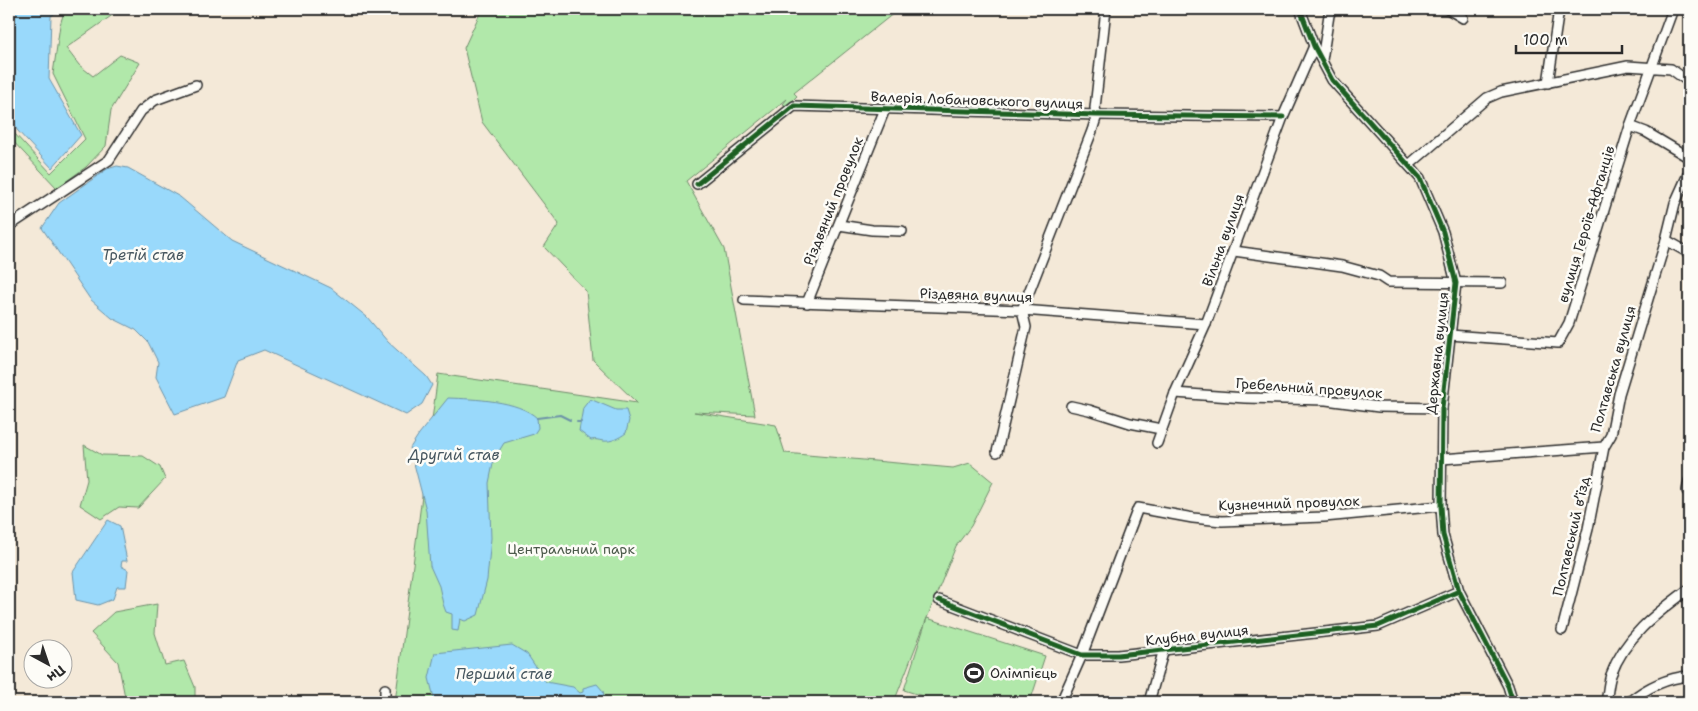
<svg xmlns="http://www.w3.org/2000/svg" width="1698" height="711" viewBox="0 0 1698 711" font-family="'Shantell Sans',sans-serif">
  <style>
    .green { fill: #b1e8aa; stroke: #6e8a6a }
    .water { fill: #99d9fb; stroke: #6d93a8 }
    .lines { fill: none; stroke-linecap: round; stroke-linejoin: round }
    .stream { stroke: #6d93a8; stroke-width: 2 }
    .street-casing { stroke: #2b2b2b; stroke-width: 12 }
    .street { stroke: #fdfcf7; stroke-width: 9 }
    .cycleway-casing { stroke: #fdfcf7; stroke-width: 8 }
    .cycleway { stroke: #1b5e20; stroke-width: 5 }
    .labels { text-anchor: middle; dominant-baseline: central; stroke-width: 5; stroke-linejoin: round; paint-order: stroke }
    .street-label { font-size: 14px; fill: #2b2b2b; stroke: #fdfcf7 }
    .park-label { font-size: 14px; fill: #4c5a4b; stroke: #fdfcf7 }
    .poi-label { font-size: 14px; fill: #2b2b2b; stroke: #fdfcf7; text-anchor: start }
    .water-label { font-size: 15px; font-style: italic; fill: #46565f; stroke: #fdfcf7 }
  </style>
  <rect width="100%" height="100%" fill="#f4e9d8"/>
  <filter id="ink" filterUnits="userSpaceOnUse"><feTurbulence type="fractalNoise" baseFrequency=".02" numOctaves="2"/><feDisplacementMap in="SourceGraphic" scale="10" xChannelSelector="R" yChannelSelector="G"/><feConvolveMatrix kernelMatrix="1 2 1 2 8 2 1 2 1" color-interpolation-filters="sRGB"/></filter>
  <g filter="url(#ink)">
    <g class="green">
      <polygon points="70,9 121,9 66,48 79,65 93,76 120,55 140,63 111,110 106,146 86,167 57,188 9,137 9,122 13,132 51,173 85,139 53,74 60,25 64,12"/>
      <polygon points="482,9 899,9 794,93 797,96 787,106 783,104 787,99 686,181 724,249 755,415 694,412 776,425 785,453 953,468 970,463 993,482 971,526 956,546 927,618 1045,656 1030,702 941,702 904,690 927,618 894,702 395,702 438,374 637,403 593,360 586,291 544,247 559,224 482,122 464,48"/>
      <polygon points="84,445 102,455 143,456 160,467 165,479 138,508 119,507 101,519 80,505 87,480"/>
      <polygon points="157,604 155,633 165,665 184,661 195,687 195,702 126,702 118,662 91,633 114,612"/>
    </g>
    <g class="water">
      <polygon points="9,9 61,9 51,16 49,79 81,135 52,168 17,130 9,110"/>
      <polygon points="117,166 128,168 180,197 232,241 331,288 367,317 388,342 426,376 432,385 422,404 406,415 264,350 238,360 224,397 175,414 156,377 158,362 148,342 136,330 112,318 90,299 42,228 59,203 107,169"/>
      <path d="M448 398C474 399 518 400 537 418L538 428 534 434 504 443 494 459 489 483 491 538 487 580 478 615 465 621 460 619 458 631 452 630V614L446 612 443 604 439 586 430 566 426 510 410 448 419 434Z"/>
      <path d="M590 399 616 410H626L629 420 626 433C619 438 612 442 603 441 598 440 596 439 591 440L579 431 583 408Z"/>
      <polygon points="108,520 120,526 127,561 122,561 121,566 128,570 126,587 117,587 113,599 98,605 76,600 73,572"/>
      <polygon points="512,645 527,654 546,682 573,687 580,693 583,692 583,688 597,684 603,691 605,700 603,702 435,702 429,678 435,653"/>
    </g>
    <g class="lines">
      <g class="stream">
        <polyline points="537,418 560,415 570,420"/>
        <polyline points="577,422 581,422"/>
      </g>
      <g class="street-casing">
        <g id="street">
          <polyline points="1300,9 1314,46 1332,80 1420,178 1443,232 1456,283 1442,408 1441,506 1443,535 1459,591 1508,686 1513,702"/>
          <polyline points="1448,9 1463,18"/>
          <polyline points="1322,60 1329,15 1332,9"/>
          <polyline points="1548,83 1559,9"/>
          <polyline points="1630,126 1646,132 1688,157 1689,159"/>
          <polyline points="1409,165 1487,98 1501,92 1628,66 1671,69 1689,82"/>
          <polyline points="697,184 794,106 1097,115 1283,117"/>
          <polyline points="839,225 872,230 902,231"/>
          <polyline points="9,226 109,160 141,111 155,100 196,85"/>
          <polyline points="1666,240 1689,253"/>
          <polyline points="1234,251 1342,266 1379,276 1388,282 1502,283"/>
          <polyline points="744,300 1022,310 1206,324"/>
          <polyline points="807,303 885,109"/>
          <polyline points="1450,335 1558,343 1569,323 1630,126 1673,9"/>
          <polyline points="1175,393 1245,398 1326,400 1379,407 1442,408"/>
          <polyline points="1071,406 1089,410 1130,423 1161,429"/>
          <polyline points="1157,443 1175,393 1206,324 1283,117 1314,46"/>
          <polyline points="997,452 1026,327 1022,310 1092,131 1097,115 1095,108 1106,9"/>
          <polyline points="1442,459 1604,447 1611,435 1619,394 1666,240 1675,203 1689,172"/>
          <polyline points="1687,491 1689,481"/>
          <polyline points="939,600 1082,655 1118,655 1378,626 1459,591"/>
          <polyline points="1562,630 1588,529 1604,447"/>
          <polyline points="385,702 385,689"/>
          <polyline points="1061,702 1082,655 1138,508 1193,518 1222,521 1324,517 1441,506"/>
          <polyline points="1149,702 1164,649"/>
          <path d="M1606 702C1608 693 1608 684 1611 675 1625 636 1657 613 1689 589"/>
          <path d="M1629 702C1646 688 1667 678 1689 676"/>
        </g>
      </g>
      <use href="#street" class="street"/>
      <g class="cycleway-casing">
        <g id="cycleway">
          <polyline points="1300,9 1314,46 1332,80 1420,178 1443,232 1456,283 1442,408 1441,506 1443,535 1459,591 1508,686 1513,702"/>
          <polyline points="697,184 794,106 1097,115 1283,117"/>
          <polyline points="939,600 1082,655 1118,655 1378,626 1459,591"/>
        </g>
      </g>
      <use href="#cycleway" class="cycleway"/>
    </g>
  </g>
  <defs>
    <g id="stadium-disc" transform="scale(1.125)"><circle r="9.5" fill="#2b2b2b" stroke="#fdfcf7"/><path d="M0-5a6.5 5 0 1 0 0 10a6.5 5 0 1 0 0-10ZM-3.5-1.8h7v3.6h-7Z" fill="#fff"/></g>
  </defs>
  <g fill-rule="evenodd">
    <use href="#stadium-disc" x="974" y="673"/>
  </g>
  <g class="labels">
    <g class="street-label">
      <text transform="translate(977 100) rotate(2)">Валерія Лобановського вулиця</text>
      <text transform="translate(833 201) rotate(-68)">Різдвяний провулок</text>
      <text transform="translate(1586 224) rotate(-73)">вулиця Героїв-Афганців</text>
      <text transform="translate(1223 240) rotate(-70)">Вільна вулиця</text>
      <text transform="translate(976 295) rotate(2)">Різдвяна вулиця</text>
      <text transform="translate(1437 353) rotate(-84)">Державна вулиця</text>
      <text transform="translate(1613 369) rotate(-74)">Полтавська вулиця</text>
      <text transform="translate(1309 388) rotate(4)">Гребельний провулок</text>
      <text transform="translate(1289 503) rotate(-2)">Кузнечний провулок</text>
      <text transform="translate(1571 536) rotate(-77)">Полтавський в’їзд</text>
      <text transform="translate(1197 635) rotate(-6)">Клубна вулиця</text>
    </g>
    <g class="park-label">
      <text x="571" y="549">Центральний парк</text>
    </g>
    <g class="poi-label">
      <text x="990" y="673">Олімпієць</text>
    </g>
    <g class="water-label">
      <text x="143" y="255">Третій став</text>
      <text x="454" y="455">Другий став</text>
      <text x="504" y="674">Перший став</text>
    </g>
  </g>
  <rect width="1698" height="711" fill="none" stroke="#fdfcf7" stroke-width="30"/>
  <rect x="15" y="15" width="1668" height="681" fill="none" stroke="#2b2b2b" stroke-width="2" filter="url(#ink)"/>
  <g transform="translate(48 664) rotate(140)"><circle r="24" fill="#fdfcf7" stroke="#a9a8a5"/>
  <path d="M0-4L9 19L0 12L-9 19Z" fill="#2b2b2b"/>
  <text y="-8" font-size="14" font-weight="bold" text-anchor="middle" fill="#2b2b2b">Пн</text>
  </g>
  <path d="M1516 45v8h106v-8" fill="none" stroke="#2b2b2b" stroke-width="2.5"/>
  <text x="1523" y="45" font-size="15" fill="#2b2b2b" stroke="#fdfcf7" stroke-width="4" paint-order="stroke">100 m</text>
</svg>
